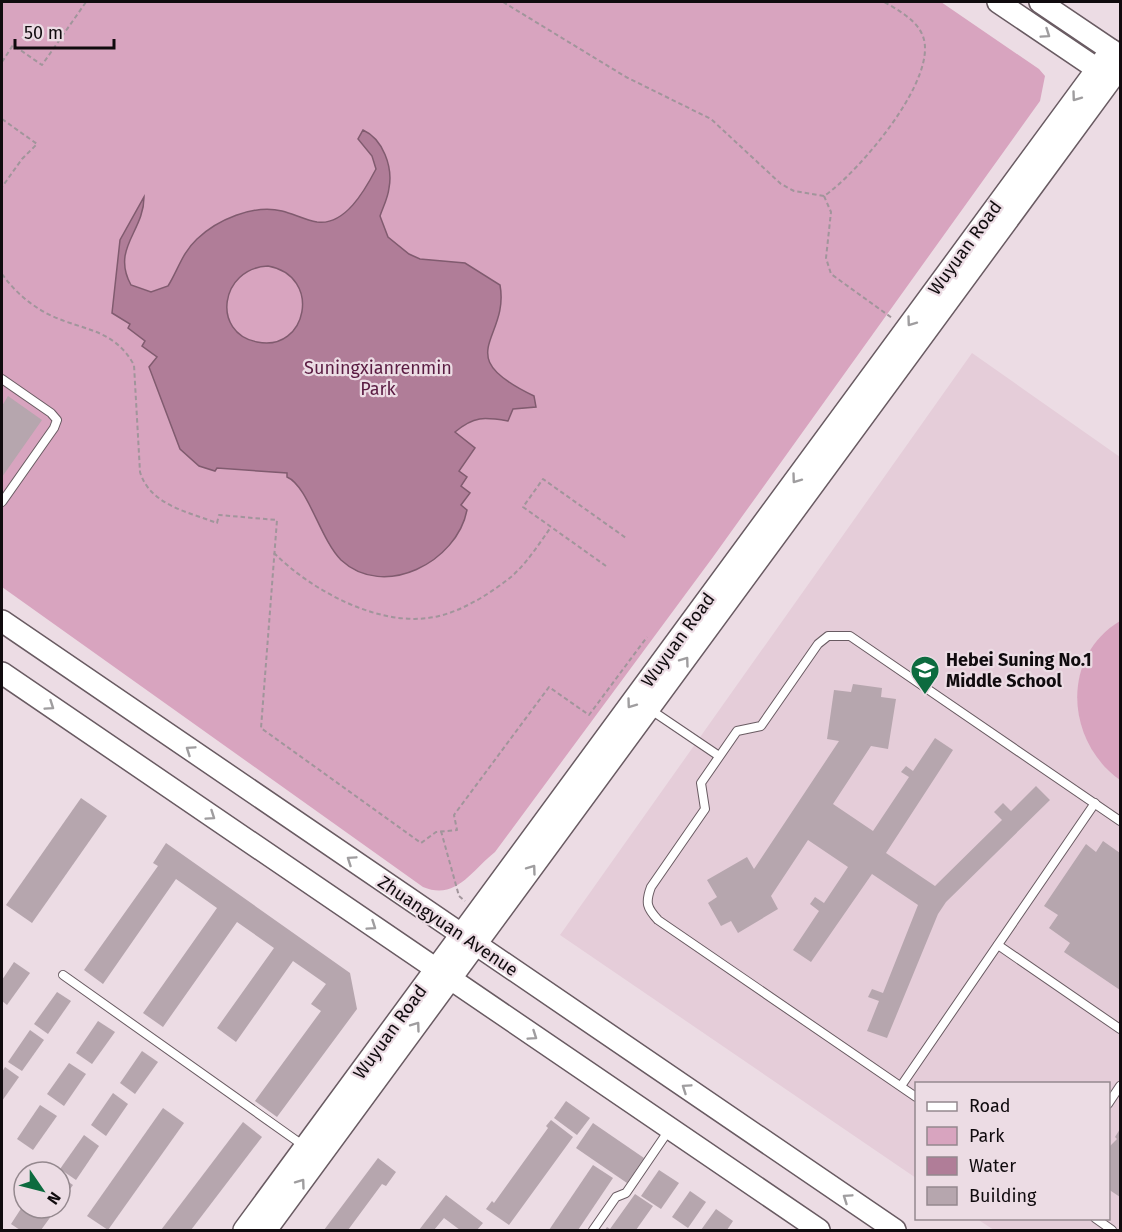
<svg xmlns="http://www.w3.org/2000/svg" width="1122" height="1232" viewBox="0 0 1122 1232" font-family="'Fira Sans',sans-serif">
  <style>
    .built { fill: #e5cdd9 }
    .green { fill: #d8a4bf }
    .water { fill: #b07d98; stroke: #805b6f; stroke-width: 1.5; fill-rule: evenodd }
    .building { fill: #b6a6ae }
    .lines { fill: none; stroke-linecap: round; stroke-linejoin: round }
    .lane-casing { stroke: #695b62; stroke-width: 10 }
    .secondary-casing { stroke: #695b62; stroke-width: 24 }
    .path { stroke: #a1959b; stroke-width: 2; stroke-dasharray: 4.5 3; stroke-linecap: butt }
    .lane { stroke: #fff; stroke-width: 8 }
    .secondary { stroke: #fff; stroke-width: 21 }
    .oneway { stroke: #9f9d9f }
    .labels { text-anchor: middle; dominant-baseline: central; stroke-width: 4.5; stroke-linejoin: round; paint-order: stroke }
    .street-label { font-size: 18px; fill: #100b0e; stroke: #ecdce4 }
    .park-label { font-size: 18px; fill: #5a1b42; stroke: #ecdce4 }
    .poi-label { font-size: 18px; font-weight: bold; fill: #100b0e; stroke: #ecdce4; text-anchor: start }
  </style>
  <rect width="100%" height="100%" fill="#ecdce4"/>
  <polygon class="built" points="972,353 1120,457 1120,1230 994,1230 977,1219 1108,1218 1108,1084 916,1084 916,1178 560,935"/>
  <g class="green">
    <path d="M2 2H941L1039 69 1045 76 1040 101 713 557 495 852C472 870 456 901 423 887L2 587Z"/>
    <path d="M1120 621V780C1066 742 1060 657 1120 621Z"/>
  </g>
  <path class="water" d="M363 130C383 139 393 167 389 188 388 198 383 207 380 216L388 237 409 254 420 259 465 263 500 285C510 340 448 355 534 396L536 407 513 409 508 421C484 417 474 416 455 432L475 448 459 471 467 477 461 486 470 493 461 505 467 510C457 562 384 600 341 560 320 539 308 486 287 477V473L217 468 215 471 199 466 180 449 149 367 157 357 142 346 145 341 128 328 130 324 112 313 120 240 144 197C144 232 111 248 131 285L151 292 168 286C178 270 182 253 197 239 217 220 253 204 282 211 294 214 305 220 317 222 345 226 365 190 376 169L372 156 358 139ZM268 266C323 276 307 353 257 342 211 333 220 268 268 266Z"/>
  <g class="building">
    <polygon points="8,396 42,420 2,477 2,406"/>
    <polygon points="853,684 882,688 881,697 896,699 888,749 871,746 833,804 873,831 909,777 901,772 906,766 913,771 935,738 953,750 886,853 935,886 1002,820 994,812 1003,803 1011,811 1036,786 1050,800 946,902 938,914 887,1038 867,1031 879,1001 868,997 872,989 883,993 918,905 872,874 811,962 793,950 819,911 810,904 815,897 824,903 848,867 808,840 771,896 778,909 738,933 731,921 721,926 708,903 717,897 707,880 747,857 754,869 839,741 827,739 834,690 851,692"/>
    <polygon points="81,798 107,816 32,923 6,905"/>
    <polygon points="1103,841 1120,853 1120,990 1064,952 1070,943 1049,928 1058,915 1044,906 1086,844 1096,852"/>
    <polygon points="166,843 350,973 357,1009 277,1117 255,1101 321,1011 311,1004 326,984 293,961 236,1042 217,1028 274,948 237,922 163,1027 143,1013 217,908 176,879 103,984 84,970 158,866 153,863"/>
    <polygon points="14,962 30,973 7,1005 2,1001 2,980"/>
    <polygon points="57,992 71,1001 48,1034 34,1024"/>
    <polygon points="98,1021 115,1032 92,1064 76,1053"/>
    <polygon points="30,1030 44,1040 22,1071 8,1062"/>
    <polygon points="142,1051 158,1062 135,1094 120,1083"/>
    <polygon points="69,1063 86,1074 64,1106 47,1094"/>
    <polygon points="5,1067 19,1077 2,1101 2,1072"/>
    <polygon points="113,1093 128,1104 106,1136 91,1125"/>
    <polygon points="566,1101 590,1118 577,1135 554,1118"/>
    <polygon points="40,1105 57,1116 33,1150 17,1139"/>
    <polygon points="163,1108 184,1123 108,1230 87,1216"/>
    <polygon points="551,1120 573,1137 509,1225 486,1209 492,1201 494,1203 548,1128 546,1126"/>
    <polygon points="243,1122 262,1137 191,1230 161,1230"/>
    <polygon points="593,1123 644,1158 627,1183 576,1148"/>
    <polygon points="1120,1129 1120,1197 1108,1189 1108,1148 1117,1139 1115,1137"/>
    <polygon points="84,1135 99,1146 76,1180 60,1169"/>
    <polygon points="378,1158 396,1172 386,1186 382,1184 348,1230 324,1230"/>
    <polygon points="593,1165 613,1178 578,1230 549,1230"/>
    <polygon points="659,1170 679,1183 661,1209 641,1196"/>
    <polygon points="60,1176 73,1185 60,1203"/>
    <polygon points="690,1191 706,1202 688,1228 672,1217"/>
    <polygon points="635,1194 653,1206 636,1230 605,1230 607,1227 610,1229"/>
    <polygon points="446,1195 483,1223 477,1230 460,1230 444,1218 434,1230 419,1230"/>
    <polygon points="24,1204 24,1208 57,1208 41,1230 20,1230 11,1224"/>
    <polygon points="716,1209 733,1221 727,1230 701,1230"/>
  </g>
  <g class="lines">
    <g class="lane-casing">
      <g id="lane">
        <polyline points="2,379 51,413 57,420 54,428 2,502"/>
        <polyline points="651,710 719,756"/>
        <polyline points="998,945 1120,1029"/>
        <polyline points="63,975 304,1146"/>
        <polyline points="901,1086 1095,803"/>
        <path d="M916 1097 658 920C647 908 645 903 651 887L705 809 701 783 737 731 761 726 818 644 828 636H850L1120 821"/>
        <polyline points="1108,1104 1120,1086"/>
        <polyline points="1095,1218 1112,1230"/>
        <polyline points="593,1230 616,1197 626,1193 669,1130"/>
      </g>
    </g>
    <g class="secondary-casing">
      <g id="secondary">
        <polyline points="998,2 1109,77"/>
        <polyline points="1040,2 1120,56"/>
        <polyline points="2,621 895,1230"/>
        <polyline points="2,673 819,1230"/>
        <polyline points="244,1230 1111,50"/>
        <polyline points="266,1230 1120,67"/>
      </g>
    </g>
    <g class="path">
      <path d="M503 2 626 77 711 119 781 184 794 191 824 196C857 174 942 76 922 34 916 20 897 9 884 2"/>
      <polyline points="2,62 13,45 42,65 86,2"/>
      <polyline points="2,119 37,144 22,159 2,187"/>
      <polyline points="824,196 831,212 826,258 831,274 892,318"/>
      <path d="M2 274C15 292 31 306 52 316 85 331 114 329 134 365L140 472C150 505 188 512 217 523L219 515 277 520 261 728 421 843 436 832 457 830 454 815 549 687 589 715 647 637"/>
      <path d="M274 553C312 591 383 630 439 616 464 610 491 593 511 577 527 563 539 544 551 527"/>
      <polyline points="606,566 523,507 543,479 626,538"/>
      <polyline points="441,831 459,896 465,901"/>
    </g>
    <use href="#lane" class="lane"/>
    <use href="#secondary" class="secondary"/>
  </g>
  <defs><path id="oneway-chevron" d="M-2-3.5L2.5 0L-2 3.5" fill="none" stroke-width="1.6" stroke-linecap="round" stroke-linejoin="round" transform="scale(1.5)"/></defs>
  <g class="oneway">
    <use href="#oneway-chevron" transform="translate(1046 34) rotate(34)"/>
    <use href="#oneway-chevron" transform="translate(1076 97) rotate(126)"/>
    <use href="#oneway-chevron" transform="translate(911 322) rotate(126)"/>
    <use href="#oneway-chevron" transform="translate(796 479) rotate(126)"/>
    <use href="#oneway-chevron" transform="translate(685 661) rotate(-54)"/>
    <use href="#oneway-chevron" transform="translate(631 704) rotate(126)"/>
    <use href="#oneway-chevron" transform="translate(50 706) rotate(34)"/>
    <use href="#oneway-chevron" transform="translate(190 750) rotate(-146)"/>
    <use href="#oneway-chevron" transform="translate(211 816) rotate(34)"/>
    <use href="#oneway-chevron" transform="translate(351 860) rotate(-146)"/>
    <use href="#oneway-chevron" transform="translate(532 869) rotate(-54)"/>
    <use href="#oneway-chevron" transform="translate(372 926) rotate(34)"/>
    <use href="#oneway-chevron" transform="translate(416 1026) rotate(-54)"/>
    <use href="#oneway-chevron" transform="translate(533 1036) rotate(34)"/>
    <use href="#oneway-chevron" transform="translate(686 1088) rotate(-146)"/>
    <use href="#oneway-chevron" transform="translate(301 1183) rotate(-54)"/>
    <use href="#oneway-chevron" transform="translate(847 1198) rotate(-146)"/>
  </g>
  <defs>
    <g id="school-pin" transform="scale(1.5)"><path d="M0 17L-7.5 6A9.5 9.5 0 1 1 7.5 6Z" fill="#0d6b3f" stroke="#ecdce4"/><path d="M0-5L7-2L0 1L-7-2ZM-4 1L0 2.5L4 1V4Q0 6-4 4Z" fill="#fff"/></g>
  </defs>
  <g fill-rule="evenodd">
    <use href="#school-pin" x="925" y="670"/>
  </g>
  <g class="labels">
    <g class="street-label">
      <text transform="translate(965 248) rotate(-54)">Wuyuan Road</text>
      <text transform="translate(678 640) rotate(-54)">Wuyuan Road</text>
      <text transform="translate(448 926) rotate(34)">Zhuangyuan Avenue</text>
      <text transform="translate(390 1032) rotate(-54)">Wuyuan Road</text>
    </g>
    <g class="park-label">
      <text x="378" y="368">Suningxianrenmin<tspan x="378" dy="21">Park</tspan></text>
    </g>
    <g class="poi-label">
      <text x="946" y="660">Hebei Suning No.1<tspan x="946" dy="21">Middle School</tspan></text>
    </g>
  </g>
  <rect width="1122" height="1232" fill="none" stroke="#100b0e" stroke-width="6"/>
  <rect x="915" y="1082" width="195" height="138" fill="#ecdce4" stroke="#94888e" stroke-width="1.5"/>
  <rect x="927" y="1102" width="30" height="9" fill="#ffffff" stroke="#94888e" stroke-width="1.5"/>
  <text x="969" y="1112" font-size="18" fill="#100b0e">Road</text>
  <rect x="927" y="1127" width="30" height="18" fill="#d8a4bf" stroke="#94888e" stroke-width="1.5"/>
  <text x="969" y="1142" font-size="18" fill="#100b0e">Park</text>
  <rect x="927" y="1157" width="30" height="18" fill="#b07d98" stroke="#94888e" stroke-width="1.5"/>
  <text x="969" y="1172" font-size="18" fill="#100b0e">Water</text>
  <rect x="927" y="1187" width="30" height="18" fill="#b6a6ae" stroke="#94888e" stroke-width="1.5"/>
  <text x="969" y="1202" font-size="18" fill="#100b0e">Building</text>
  <g transform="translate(42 1190) rotate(125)"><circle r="28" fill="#ecdce4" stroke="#94888e" stroke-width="1.5"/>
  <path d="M0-4.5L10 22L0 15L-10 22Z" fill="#0d6b3f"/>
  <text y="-9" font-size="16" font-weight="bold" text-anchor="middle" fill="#100b0e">N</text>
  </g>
  <path d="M15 39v9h99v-9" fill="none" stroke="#100b0e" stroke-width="3"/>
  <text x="24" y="39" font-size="18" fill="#100b0e" stroke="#ecdce4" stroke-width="4.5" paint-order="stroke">50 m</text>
</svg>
